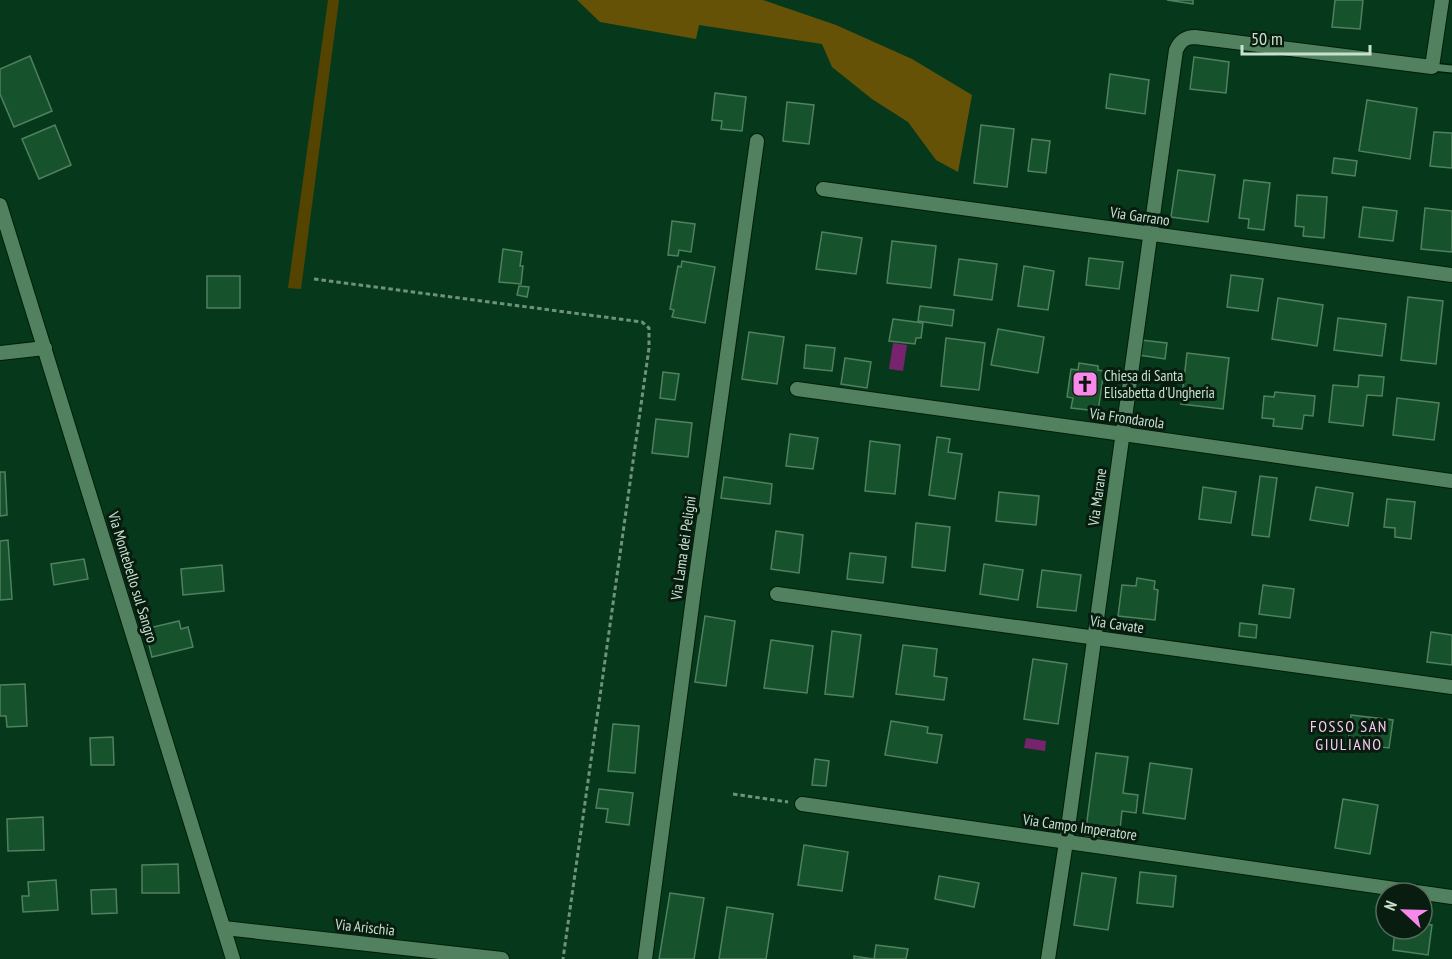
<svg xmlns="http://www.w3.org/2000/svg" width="1452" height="959" viewBox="0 0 1452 959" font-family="'PT Sans Narrow',sans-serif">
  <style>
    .green { fill: #554300 }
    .forest { fill: #665207 }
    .water { fill: #77236e }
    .building { fill: #16532d; stroke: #51805e; stroke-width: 1.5 }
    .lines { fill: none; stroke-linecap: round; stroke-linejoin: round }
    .lane-casing { stroke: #001e08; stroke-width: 10 }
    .street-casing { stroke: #001e08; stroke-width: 16 }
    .path { stroke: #6e937b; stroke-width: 3; stroke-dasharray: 4.5 3; stroke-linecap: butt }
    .lane { stroke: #51815f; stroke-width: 7 }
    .street { stroke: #51815f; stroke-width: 14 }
    .labels { text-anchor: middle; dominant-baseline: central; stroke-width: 6; stroke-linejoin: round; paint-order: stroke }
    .street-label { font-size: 15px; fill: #c8e1ce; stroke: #081c0f }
    .poi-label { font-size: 15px; fill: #c8e1ce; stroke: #081c0f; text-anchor: start }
    .neighbourhood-label { font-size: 16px; letter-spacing: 1.5px; fill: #ffcbf5; stroke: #081c0f }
  </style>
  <rect width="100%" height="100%" fill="#06391b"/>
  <polygon class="green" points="328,0 339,0 301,289 288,288"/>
  <polygon class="forest" points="577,0 763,0 836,25 912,59 972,95 958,172 936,160 908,122 872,99 832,67 822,44 699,25 696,39 600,22"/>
  <g class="water">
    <polygon points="893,343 907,345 903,371 889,369"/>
    <polygon points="1026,738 1046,741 1045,751 1024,748"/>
  </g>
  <g class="building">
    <polygon points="1167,0 1193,0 1193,4"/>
    <polygon points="1335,0 1363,0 1360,29 1332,27"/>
    <polygon points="30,56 52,111 14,127 0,94 0,69"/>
    <polygon points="1194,57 1229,62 1226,93 1190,89"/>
    <polygon points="1110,74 1149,80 1145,114 1106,108"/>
    <polygon points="715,93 746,97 742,131 721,129 722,121 712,120"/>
    <polygon points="1367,100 1417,108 1410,159 1359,151"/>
    <polygon points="787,102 814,105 809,144 783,141"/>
    <polygon points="55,125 71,165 39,179 22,139"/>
    <polygon points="981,125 1014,129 1007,187 974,183"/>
    <polygon points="1434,132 1452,133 1452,168 1430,166"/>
    <polygon points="1032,139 1050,141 1046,173 1028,171"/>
    <polygon points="1334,158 1357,161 1355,176 1332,173"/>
    <polygon points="1178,170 1215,175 1208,222 1171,217"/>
    <polygon points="1244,180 1270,183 1264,230 1248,228 1249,219 1239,218"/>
    <polygon points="1297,195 1327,197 1324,238 1303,236 1304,227 1295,226"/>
    <polygon points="1363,207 1397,211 1393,241 1359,237"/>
    <polygon points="1425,208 1452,211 1452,252 1421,249"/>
    <polygon points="672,221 695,224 691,252 679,250 678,256 668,255"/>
    <polygon points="822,232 862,238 856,274 816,269"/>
    <polygon points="892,241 936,246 931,288 887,283"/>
    <polygon points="503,249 522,252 520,266 523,266 521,284 499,282"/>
    <polygon points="1089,258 1123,262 1119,289 1086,285"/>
    <polygon points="959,259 997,264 992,300 954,295"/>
    <polygon points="682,261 715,267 705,323 672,317 674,310 670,309 678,266 681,267"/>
    <polygon points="1024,266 1054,271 1048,310 1018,306"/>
    <polygon points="1231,275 1263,279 1258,311 1227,307"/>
    <rect x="207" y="276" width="33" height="32"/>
    <polygon points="519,286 529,287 527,297 517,295"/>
    <polygon points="1408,297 1443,301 1436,364 1401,360"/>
    <polygon points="1278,298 1323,305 1317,346 1272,339"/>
    <polygon points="920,306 954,310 952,326 918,321"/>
    <polygon points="1338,318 1386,324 1382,356 1334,350"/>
    <polygon points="893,319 923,323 921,338 916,338 915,344 889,341"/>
    <polygon points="998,329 1044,337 1038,373 991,365"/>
    <polygon points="749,332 784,337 777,384 742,379"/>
    <polygon points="946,338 985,343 979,390 941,386"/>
    <polygon points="1141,340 1167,343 1165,359 1139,355"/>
    <polygon points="806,345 835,348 832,371 804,368"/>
    <polygon points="1187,353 1229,358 1223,409 1181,404"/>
    <polygon points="845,358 871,362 867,388 841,384"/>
    <polygon points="1079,363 1098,366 1098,370 1104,371 1098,411 1071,408 1073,398 1067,397 1071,369 1078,370"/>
    <polygon points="663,372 679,374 675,400 660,398"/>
    <polygon points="1359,375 1384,377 1382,396 1367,395 1363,426 1329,422 1333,385 1358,387"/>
    <polygon points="1275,392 1315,396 1313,416 1304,415 1302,429 1273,426 1274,419 1262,418 1264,396 1274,397"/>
    <polygon points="1397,398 1439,403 1434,440 1393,435"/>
    <polygon points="656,419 692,423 688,457 652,453"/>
    <polygon points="790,434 818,438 813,469 786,466"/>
    <polygon points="937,437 950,439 948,452 962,454 955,499 929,495"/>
    <polygon points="870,441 900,445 895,494 865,491"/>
    <polygon points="0,472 5,472 7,515 0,516"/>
    <polygon points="1260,476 1277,478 1269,537 1252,535"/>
    <polygon points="724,477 772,484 770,504 721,498"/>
    <polygon points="1203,487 1236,492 1231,523 1199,519"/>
    <polygon points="1316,487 1353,493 1348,526 1310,520"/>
    <polygon points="999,492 1039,496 1036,525 996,521"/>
    <polygon points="1387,499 1415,502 1411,539 1395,537 1395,528 1384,527"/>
    <polygon points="916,523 950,527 945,571 912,567"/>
    <polygon points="776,531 803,535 799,573 771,569"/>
    <polygon points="8,540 12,599 0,600 0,541"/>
    <polygon points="850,553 886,557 883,583 847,579"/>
    <polygon points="84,559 88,579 54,585 51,564"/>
    <polygon points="984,564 1023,570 1018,600 980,594"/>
    <polygon points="222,565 224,591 183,595 181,569"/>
    <polygon points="1042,570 1081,575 1076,611 1037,607"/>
    <polygon points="1137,578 1155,581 1154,589 1158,590 1155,620 1118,616 1122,585 1136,586"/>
    <polygon points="1263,585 1294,589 1290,618 1259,614"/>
    <polygon points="705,616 735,621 726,686 695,682"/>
    <polygon points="179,621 181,629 188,627 193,647 152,657 145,629"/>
    <polygon points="1240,623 1257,625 1256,638 1239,636"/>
    <polygon points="832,631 861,635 853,697 825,694"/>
    <polygon points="1431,632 1452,635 1452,665 1427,662"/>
    <polygon points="771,640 813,646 807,693 764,688"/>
    <polygon points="903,645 937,649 934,676 947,678 944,700 896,694"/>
    <polygon points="1033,659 1067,664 1058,724 1024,719"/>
    <polygon points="25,684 27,726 7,727 6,716 0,716 0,685"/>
    <polygon points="1351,715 1393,720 1389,748 1348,743"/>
    <polygon points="891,721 928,727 927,733 942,735 937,763 885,755"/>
    <polygon points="613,724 639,726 635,773 608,771"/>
    <polygon points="113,737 114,765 91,765 90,738"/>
    <polygon points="1096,753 1128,757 1123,793 1138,795 1136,813 1122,811 1120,829 1112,828 1111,839 1085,836"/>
    <polygon points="815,759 829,761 826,786 812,785"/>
    <polygon points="1150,763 1192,769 1185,819 1143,813"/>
    <polygon points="599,789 633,793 629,825 606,822 608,809 596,808"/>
    <polygon points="1343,799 1378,805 1370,854 1335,848"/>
    <polygon points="43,817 44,850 8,851 7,819"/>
    <polygon points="804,845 848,852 842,891 798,885"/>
    <polygon points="178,864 179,893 142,893 142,865"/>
    <polygon points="1140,872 1176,876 1173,907 1137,903"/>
    <polygon points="1082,873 1116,878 1108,930 1074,925"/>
    <polygon points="939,876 979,883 974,907 935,899"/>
    <polygon points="56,880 58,910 23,912 22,896 29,896 28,882"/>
    <polygon points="116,889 117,913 92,914 91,890"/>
    <polygon points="670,893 704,898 694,959 659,959"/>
    <polygon points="727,907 773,914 766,959 719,959"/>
    <polygon points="1422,924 1432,925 1428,955 1393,950 1395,929 1422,929"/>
    <polygon points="876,945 908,949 906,959 854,959 854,956 874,959"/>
  </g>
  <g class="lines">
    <g class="lane-casing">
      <polyline id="lane" points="1432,67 1452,69"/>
    </g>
    <g class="street-casing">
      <g id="street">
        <polyline points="823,189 1452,275"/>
        <polyline points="0,205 233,959"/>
        <polyline points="0,353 45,348"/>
        <polyline points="797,389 1123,434 1452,481"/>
        <polyline points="777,594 1452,687"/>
        <polyline points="802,804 1452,897"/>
        <polyline points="224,928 502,959"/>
        <polyline points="645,959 695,583 757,141"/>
        <path d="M1048 959 1066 842 1176 50C1180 41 1185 37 1195 37L1432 67 1442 0"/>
      </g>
    </g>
    <g class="path">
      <polyline points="314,279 642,322 649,328 649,348 563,959"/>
      <polyline points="733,794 788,802"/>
    </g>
    <use href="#lane" class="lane"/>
    <use href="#street" class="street"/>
  </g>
  <defs>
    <g id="church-square" transform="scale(1.35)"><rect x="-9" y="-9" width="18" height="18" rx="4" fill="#f888e9" stroke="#081c0f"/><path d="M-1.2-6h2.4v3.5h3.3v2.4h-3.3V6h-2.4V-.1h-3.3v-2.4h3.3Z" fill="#111"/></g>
  </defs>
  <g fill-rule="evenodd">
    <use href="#church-square" x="1085" y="384"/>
  </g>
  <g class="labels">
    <g class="street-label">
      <text transform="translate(1140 216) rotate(8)">Via Garrano</text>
      <text transform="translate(1127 418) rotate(8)">Via Frondarola</text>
      <text transform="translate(1097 497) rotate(-82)">Via Marane</text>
      <text transform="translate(683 548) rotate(-82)">Via Lama dei Peligni</text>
      <text transform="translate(133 577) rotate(73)">Via Montebello sul Sangro</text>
      <text transform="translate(1117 624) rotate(8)">Via Cavate</text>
      <text transform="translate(1080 827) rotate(8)">Via Campo Imperatore</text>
      <text transform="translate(365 927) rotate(6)">Via Arischia</text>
    </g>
    <g class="poi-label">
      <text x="1104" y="375">Chiesa di Santa<tspan x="1104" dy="17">Elisabetta d'Ungheria</tspan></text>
    </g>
    <g class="neighbourhood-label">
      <text x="1349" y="726">FOSSO SAN<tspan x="1349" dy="18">GIULIANO</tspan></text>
    </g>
  </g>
  <g transform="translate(1404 911) rotate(292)"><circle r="28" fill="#081c0f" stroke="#556b5b" stroke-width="1.5"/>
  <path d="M0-4.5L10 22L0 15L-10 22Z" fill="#f888e9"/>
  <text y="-9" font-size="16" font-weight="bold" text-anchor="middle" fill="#c8e1ce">N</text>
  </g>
  <path d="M1242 45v9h128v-9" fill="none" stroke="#c8e1ce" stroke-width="3"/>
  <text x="1251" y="45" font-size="18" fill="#c8e1ce" stroke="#081c0f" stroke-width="4.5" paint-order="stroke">50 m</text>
</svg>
